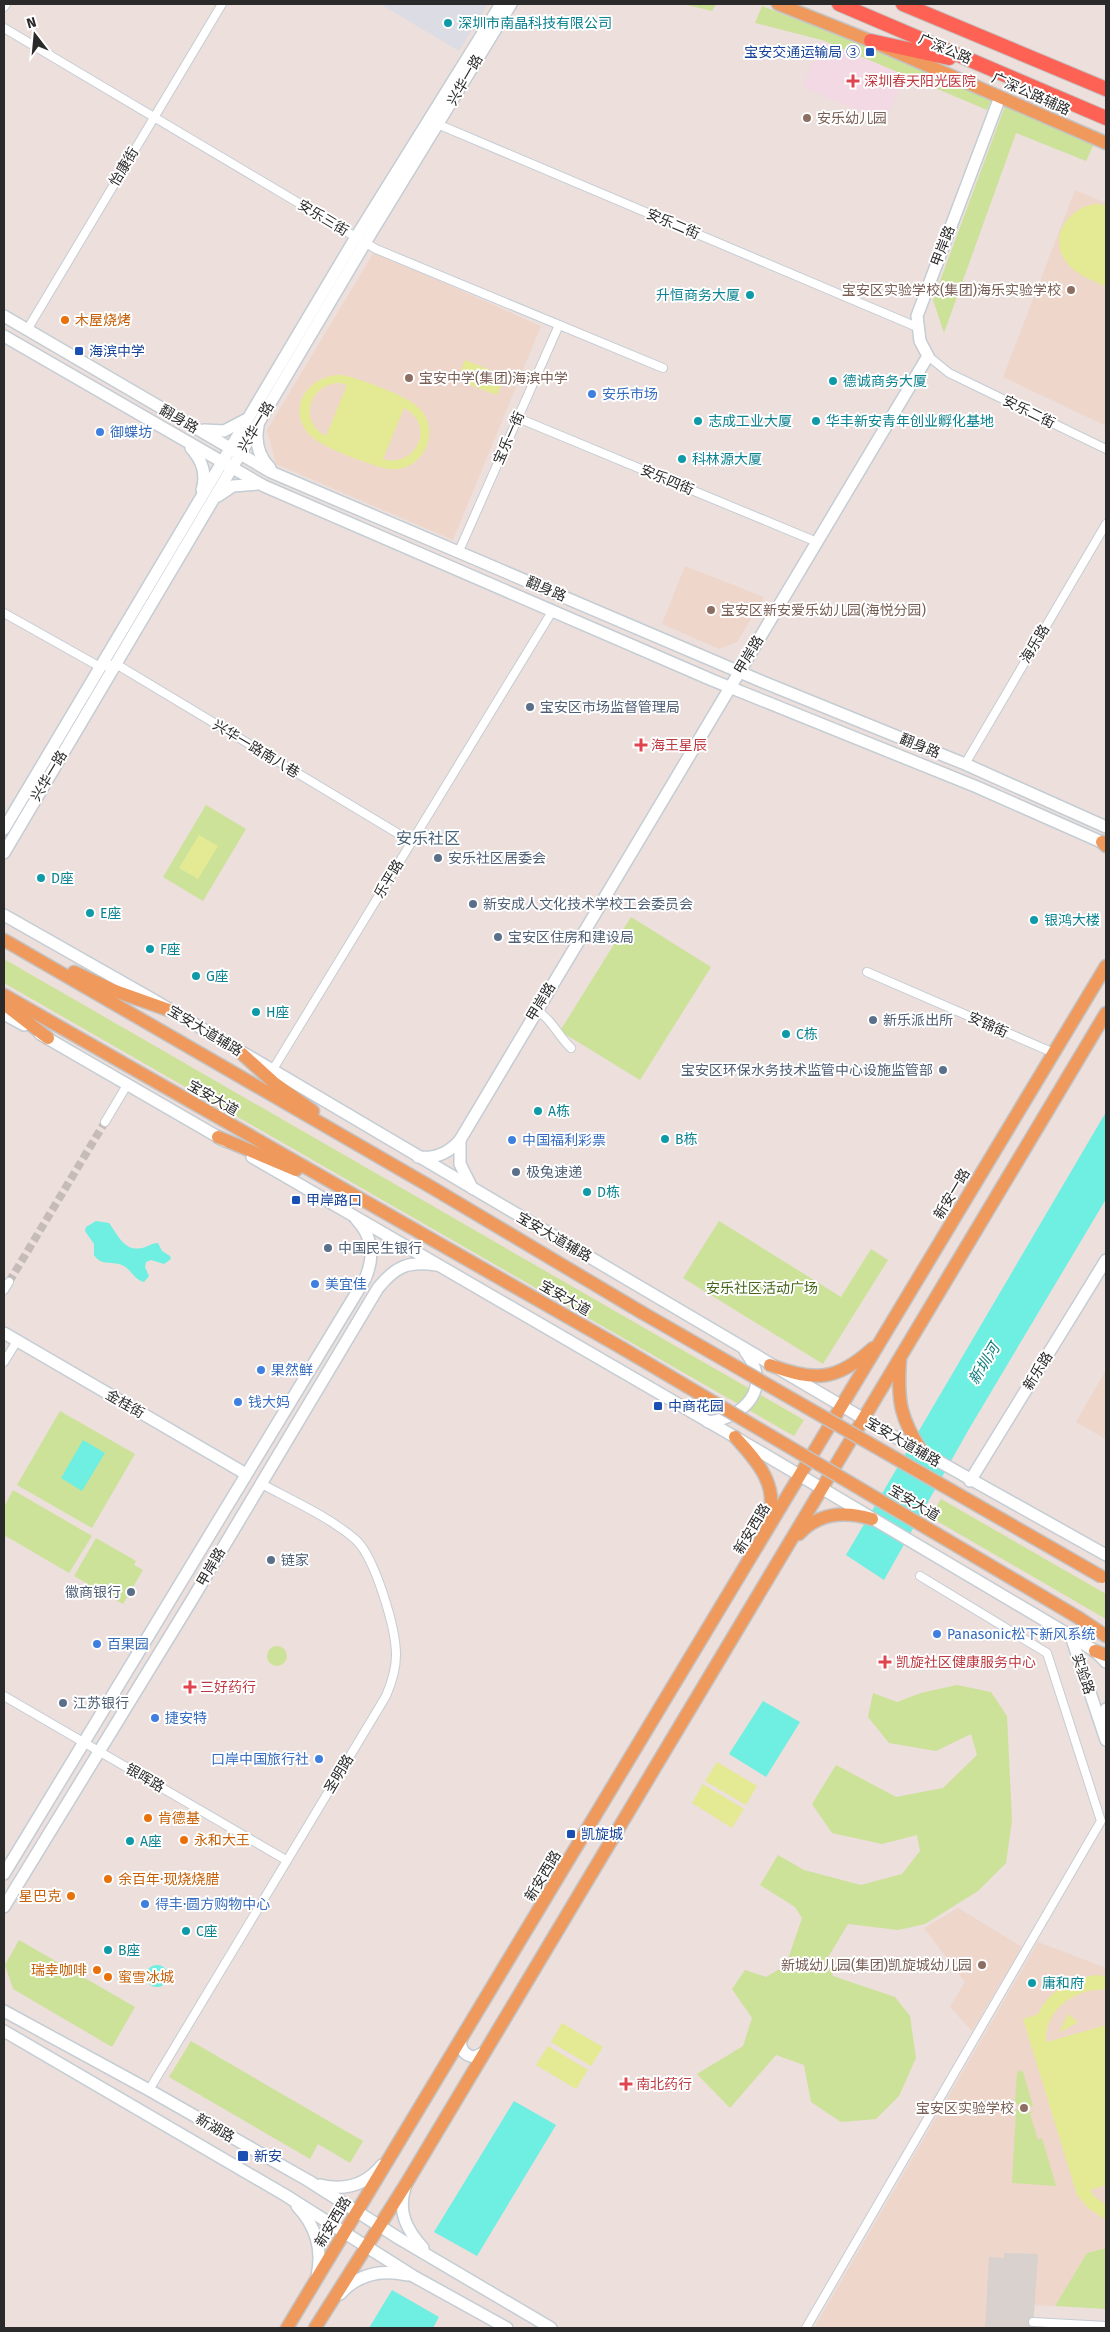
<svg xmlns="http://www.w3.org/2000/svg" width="1110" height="2332" viewBox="0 0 1110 2332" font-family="'Fira Sans','Noto Sans SC',sans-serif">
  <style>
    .industrial { fill: #dcdde4 }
    .education { fill: #eed6cb }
    .medical { fill: #f3d9e3 }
    .green { fill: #cce298 }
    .pitch { fill: #e4ea94; fill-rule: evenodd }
    .plaza { fill: #d8d1ce }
    .water { fill: #6feee2 }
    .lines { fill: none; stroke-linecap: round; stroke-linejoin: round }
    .street-tunnel { stroke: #c5bbb8; stroke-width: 8; stroke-dasharray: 8 4; stroke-linecap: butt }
    .street-casing { stroke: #c4cdd4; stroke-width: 10 }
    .secondary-casing { stroke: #c4cdd4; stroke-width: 14 }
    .primary-casing { stroke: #c3c3c3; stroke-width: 15 }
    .highway-casing { stroke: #c3c3c3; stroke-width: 16 }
    .street { stroke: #fff; stroke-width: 8 }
    .secondary { stroke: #fff; stroke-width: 11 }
    .primary { stroke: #f0995d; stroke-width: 12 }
    .highway { stroke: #fd6255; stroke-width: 14 }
    .primary-bridge-casing { stroke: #c3c3c3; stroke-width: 15; stroke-linecap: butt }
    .primary-bridge { stroke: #f0995d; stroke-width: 12 }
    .culture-dot { fill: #0f9aa8; stroke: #fff; stroke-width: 2 }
    .transit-dot { fill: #1a4fb4; stroke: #fff; stroke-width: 2 }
    .health-dot { fill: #e0444e; stroke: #fff; stroke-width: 2 }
    .education-dot { fill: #8d6e63; stroke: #fff; stroke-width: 2 }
    .food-dot { fill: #e8710a; stroke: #fff; stroke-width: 2 }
    .shop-dot { fill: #3f7fe0; stroke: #fff; stroke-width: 2 }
    .service-dot { fill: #5c6f8a; stroke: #fff; stroke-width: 2 }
    .labels { text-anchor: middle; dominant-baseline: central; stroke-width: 4; stroke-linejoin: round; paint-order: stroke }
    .culture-label { font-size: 14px; fill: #0d838f; stroke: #fff; text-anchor: start }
    .street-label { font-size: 14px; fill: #2a2a2a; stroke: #fff }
    .transit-label { font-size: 14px; fill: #164399; stroke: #fff; text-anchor: start }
    .health-label { font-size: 14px; fill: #be3a42; stroke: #fff; text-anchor: start }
    .education-label { font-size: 14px; fill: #785e54; stroke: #fff; text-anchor: start }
    .food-label { font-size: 14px; fill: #c56008; stroke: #fff; text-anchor: start }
    .shop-label { font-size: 14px; fill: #366cbe; stroke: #fff; text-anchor: start }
    .service-label { font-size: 14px; fill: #4e5e75; stroke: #fff; text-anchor: start }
    .park-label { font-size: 14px; fill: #45661a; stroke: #fff }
    .water-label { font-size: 15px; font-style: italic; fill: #0f7f7d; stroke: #fff }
    .quarter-label { font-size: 16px; fill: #4a647a; stroke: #fff }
  </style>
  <rect width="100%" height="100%" fill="#ecdfdc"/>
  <polygon class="industrial" points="380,4 488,4 459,51"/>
  <g class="education">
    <polygon points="1075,190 1106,203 1106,426 1003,377"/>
    <polygon points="374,252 541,326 453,540 276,464 267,430"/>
    <polygon points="685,566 764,597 737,642 719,649 662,624"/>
    <polygon points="1106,1370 1106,1439 1076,1422"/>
    <polygon points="958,1908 1022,1947 972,2031 950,2007 965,1982 924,1928"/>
    <polygon points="1038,1942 1106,1968 1106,2248 1087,2253 1055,2306 1034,2305 1033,2328 814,2328"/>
  </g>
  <polygon class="medical" points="822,40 905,75 885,122 802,87"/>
  <g class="green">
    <polygon points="683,4 716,4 712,11"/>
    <polygon points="762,6 871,48 992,100 987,110 822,40 755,23"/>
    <polygon points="1005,106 1094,144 1086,161 1016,133 944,333 933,300"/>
    <polygon points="206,805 246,829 203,901 163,877"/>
    <polygon points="631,917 711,967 640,1080 560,1031"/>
    <polygon points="4,959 804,1420 794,1436 4,983"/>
    <polygon points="719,1221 841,1297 871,1249 888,1260 823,1364 683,1278"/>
    <polygon points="60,1411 135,1454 92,1528 17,1485"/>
    <polygon points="13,1490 92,1536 69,1573 4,1535 4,1507"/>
    <polygon points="941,1499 1106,1594 1106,1619 930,1517"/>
    <polygon points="96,1538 136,1561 134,1565 143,1570 123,1604 74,1576"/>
    <circle cx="277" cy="1656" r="10"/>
    <polygon points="957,1685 991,1692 1007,1716 1012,1820 1006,1863 978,1891 925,1924 898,1930 848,1924 827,1959 833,1976 895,1997 910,2016 916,2058 899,2096 876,2119 841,2122 811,2102 804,2065 776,2055 730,2108 697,2074 743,2046 752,2018 732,1989 745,1970 766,1977 786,1965 802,1918 795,1907 760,1885 778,1855 804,1870 861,1885 902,1874 920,1851 917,1835 882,1844 832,1833 812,1804 836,1765 896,1797 943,1788 977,1755 971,1734 936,1751 889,1743 868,1717 873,1693 897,1702 921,1693"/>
    <polygon points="19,1940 135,2007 112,2047 13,1989 5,1965"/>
    <polygon points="191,2041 363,2141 350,2163 318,2144 310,2159 169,2077"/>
    <polygon points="1020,2070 1023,2072 1033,2106 1025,2108 1015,2103 1017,2073"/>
    <polygon points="1016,2109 1026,2113 1034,2111 1030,2114 1038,2140 1042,2138 1056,2186 1012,2183"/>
    <polygon points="1106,2248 1106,2309 1055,2306 1087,2253"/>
  </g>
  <g class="pitch">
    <path d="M1095 204 1106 205V287C1093 280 1076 275 1067 263 1047 238 1068 208 1095 204Z"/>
    <polygon points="465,360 505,376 497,395 457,380"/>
    <path d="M343 375C360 379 408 396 419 408 445 434 418 478 384 468 368 464 321 447 311 436 284 409 309 373 343 375ZM341 383 347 385 326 436C297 421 310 382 341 383ZM404 408C436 424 417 469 383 459Z"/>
    <polygon points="199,835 218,846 198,879 179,868"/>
    <polygon points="717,1762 757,1786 746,1805 705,1781"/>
    <polygon points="703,1784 744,1809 732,1828 692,1803"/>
    <path d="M1096 1975 1106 1976V1990C1077 1987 1045 2009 1046 2040L1047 2042 1106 2025V2185L1090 2190 1095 2197 1106 2205V2220L1088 2208 1077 2195 1023 2019 1038 2014C1050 1990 1070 1979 1096 1975Z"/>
    <polygon points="1068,2014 1078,2022 1059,2033"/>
    <polygon points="562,2023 603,2047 591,2066 551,2042"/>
    <polygon points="548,2046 588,2070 576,2089 536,2065"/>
  </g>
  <polygon class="plaza" points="1004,2253 1038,2254 1033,2328 985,2328 989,2257 1004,2258"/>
  <g class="water">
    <polygon points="1106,1112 1106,1199 969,1429 884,1580 846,1555"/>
    <path d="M96 1221 109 1223C118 1235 124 1252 142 1248 148 1247 151 1243 158 1243L162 1251 170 1256 171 1259 164 1264 151 1260 146 1262 145 1267 149 1276 144 1282C135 1280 132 1271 124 1266 113 1260 102 1267 94 1255V1244L85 1231 86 1227Z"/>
    <polygon points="83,1440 105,1453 82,1491 61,1478"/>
    <polygon points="763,1701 800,1722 766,1777 729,1754"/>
    <circle cx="157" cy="1976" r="11"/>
    <polygon points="514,2101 556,2125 477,2256 434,2232"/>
    <polygon points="392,2290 439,2317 433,2328 369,2328"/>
  </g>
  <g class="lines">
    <polyline class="street-tunnel" points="9,1282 105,1122"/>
    <g class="street-casing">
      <g id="street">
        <polyline points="4,7 6,4"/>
        <polyline points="4,28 376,249 663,368"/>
        <polyline points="435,123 917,327"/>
        <polyline points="27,330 222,4"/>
        <polyline points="928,356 949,373 1106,449"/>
        <polyline points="518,418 817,542"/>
        <polyline points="459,551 559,325"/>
        <polyline points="4,613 100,667 116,664 412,842"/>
        <polyline points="965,764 1106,524"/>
        <polyline points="867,972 1054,1053"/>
        <path d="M536 1010C552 1019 558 1036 571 1048"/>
        <polyline points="272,1071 553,610"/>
        <polyline points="105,1122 127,1085"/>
        <polyline points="4,1290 9,1282"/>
        <polyline points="4,1362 17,1341"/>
        <polyline points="4,1696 286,1860"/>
        <path d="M149 2090 386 1696C392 1682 396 1669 396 1655 396 1628 375 1558 356 1540 330 1517 291 1500 260 1483"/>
        <polyline points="1033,2322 1106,2326"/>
        <polyline points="806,2328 1101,1821 1047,1653 920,1576"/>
      </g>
    </g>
    <g class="secondary-casing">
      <g id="secondary">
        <polyline points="4,316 271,472 763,682 965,764 1106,827"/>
        <polyline points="4,336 264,486 712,680 977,787 1106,844"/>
        <path d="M258 426C255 442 258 456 270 468"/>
        <polyline points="204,430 224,431 245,420"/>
        <path d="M191 448C202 460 207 474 202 490"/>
        <polyline points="218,496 233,486 258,484"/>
        <polyline points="4,829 356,237 501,4"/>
        <polyline points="4,853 365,243 511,4"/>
        <polyline points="4,915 152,999 881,1429 1106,1555"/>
        <polyline points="4,1014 24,1025"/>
        <polyline points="40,1034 225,1141"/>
        <polyline points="460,1140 460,1164 472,1188"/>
        <polyline points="252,1157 735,1437 1071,1636 1095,1651 1106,1662"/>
        <path d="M418 1157C435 1159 449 1153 460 1140L928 356 920 341 917 316 1000 97"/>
        <polyline points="4,1333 246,1474"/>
        <path d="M708 1422C746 1417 773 1387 745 1351"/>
        <polyline points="970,1481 1106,1260"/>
        <polyline points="1071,1636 1106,1740"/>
        <polyline points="1106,1709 1106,1723"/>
        <path d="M4 1874 365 1279C375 1256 373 1237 356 1219"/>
        <path d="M4 1907 190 1603 378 1288C396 1266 408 1261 436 1265"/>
        <polyline points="4,2011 149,2090 309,2181 400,2239 551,2328"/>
        <polyline points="4,2031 285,2195 413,2276 507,2328"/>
        <path d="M461 2039C459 2049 465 2056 475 2057L485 2052"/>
        <path d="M320 2185C345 2191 366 2185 382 2165"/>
        <path d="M405 2188C397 2212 407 2230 423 2248"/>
        <path d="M297 2206C316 2226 323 2249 317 2276"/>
        <path d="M340 2294C358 2274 381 2269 407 2275"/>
      </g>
    </g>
    <g class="primary-casing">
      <g id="primary">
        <polyline points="778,4 871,41 1106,143"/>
        <polyline points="1102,842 1106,846"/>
        <polyline points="4,940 431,1187 641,1312"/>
        <polyline points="74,972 115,991 174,1012"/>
        <polyline points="4,995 622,1348"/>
        <polyline points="4,1004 48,1038"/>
        <polyline points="240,1052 273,1082 313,1111"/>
        <polyline points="218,1137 296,1170"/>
        <path d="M900 1359C897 1400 900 1419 923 1453"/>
        <path d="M770 1365C815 1382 837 1381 873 1348"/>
        <path d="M735 1437C759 1463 781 1488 767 1525"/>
        <path d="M799 1534C819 1512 845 1511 872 1519"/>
        <polyline points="1079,1618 1106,1636"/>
        <polyline points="1095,1651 1106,1655"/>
        <polyline points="287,2328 1106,966"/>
        <polyline points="315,2328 406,2184 1106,1013"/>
      </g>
    </g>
    <g class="highway-casing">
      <g id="highway">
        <polyline points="839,4 1106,118"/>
        <polyline points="903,4 1106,89"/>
        <polyline points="871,41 949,58"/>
      </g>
    </g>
    <use href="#street" class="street"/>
    <use href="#secondary" class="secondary"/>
    <use href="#primary" class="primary"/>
    <use href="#highway" class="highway"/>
    <g class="primary-bridge-casing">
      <g id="primary-bridge">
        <polyline points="641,1312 1102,1577"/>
        <polyline points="622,1348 1079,1618"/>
      </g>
    </g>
    <use href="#primary-bridge" class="primary-bridge"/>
  </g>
  <g class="culture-dot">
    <circle cx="448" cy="23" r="5"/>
    <circle cx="750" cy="295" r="5"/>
    <circle cx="833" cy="381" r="5"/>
    <circle cx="698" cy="421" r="5"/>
    <circle cx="816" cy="421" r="5"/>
    <circle cx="682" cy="459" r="5"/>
    <circle cx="41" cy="878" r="5"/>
    <circle cx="90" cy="913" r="5"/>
    <circle cx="1034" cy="920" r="5"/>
    <circle cx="150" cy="949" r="5"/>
    <circle cx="196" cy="976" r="5"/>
    <circle cx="256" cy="1012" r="5"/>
    <circle cx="786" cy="1034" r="5"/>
    <circle cx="538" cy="1111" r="5"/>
    <circle cx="665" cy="1139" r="5"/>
    <circle cx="587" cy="1192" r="5"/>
    <circle cx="130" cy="1841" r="5"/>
    <circle cx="186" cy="1931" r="5"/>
    <circle cx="108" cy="1950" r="5"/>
    <circle cx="1032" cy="1983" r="5"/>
  </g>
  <g class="transit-dot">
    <rect x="865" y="47" width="10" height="10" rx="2.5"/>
    <rect x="74" y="346" width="10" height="10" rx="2.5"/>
    <rect x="291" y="1195" width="10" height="10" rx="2.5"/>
    <rect x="653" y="1401" width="10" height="10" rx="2.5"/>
    <rect x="566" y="1829" width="10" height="10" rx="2.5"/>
    <rect x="237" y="2150" width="12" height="12" rx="2.5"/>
  </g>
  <g class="health-dot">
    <path d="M850.5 73.5h5v5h5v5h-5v5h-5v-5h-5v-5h5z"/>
    <path d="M638.5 737.5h5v5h5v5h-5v5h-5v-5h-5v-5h5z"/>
    <path d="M882.5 1654.5h5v5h5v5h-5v5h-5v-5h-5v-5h5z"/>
    <path d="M187.5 1679.5h5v5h5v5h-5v5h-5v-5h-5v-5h5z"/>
    <path d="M623.5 2076.5h5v5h5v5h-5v5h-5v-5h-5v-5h5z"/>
  </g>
  <g class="education-dot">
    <circle cx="807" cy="118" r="5"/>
    <circle cx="1071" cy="290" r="5"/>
    <circle cx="409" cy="378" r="5"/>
    <circle cx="711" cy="610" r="5"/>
    <circle cx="982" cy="1965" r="5"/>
    <circle cx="1024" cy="2108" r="5"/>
  </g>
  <g class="food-dot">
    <circle cx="65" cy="320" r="5"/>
    <circle cx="148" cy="1818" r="5"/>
    <circle cx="184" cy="1840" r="5"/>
    <circle cx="108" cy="1879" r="5"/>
    <circle cx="71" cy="1896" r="5"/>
    <circle cx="97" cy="1970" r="5"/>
    <circle cx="108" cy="1977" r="5"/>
  </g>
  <g class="shop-dot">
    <circle cx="592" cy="394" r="5"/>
    <circle cx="100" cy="432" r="5"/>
    <circle cx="512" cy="1140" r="5"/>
    <circle cx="315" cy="1284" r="5"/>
    <circle cx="261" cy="1370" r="5"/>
    <circle cx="238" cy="1402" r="5"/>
    <circle cx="937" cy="1634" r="5"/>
    <circle cx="97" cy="1644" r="5"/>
    <circle cx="155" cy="1718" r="5"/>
    <circle cx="319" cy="1759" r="5"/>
    <circle cx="145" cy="1904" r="5"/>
  </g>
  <g class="service-dot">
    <circle cx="530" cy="707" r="5"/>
    <circle cx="438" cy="858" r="5"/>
    <circle cx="473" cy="904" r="5"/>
    <circle cx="498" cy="937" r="5"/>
    <circle cx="873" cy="1020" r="5"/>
    <circle cx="943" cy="1070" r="5"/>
    <circle cx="516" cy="1172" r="5"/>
    <circle cx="328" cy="1248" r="5"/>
    <circle cx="271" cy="1560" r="5"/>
    <circle cx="131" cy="1592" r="5"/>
    <circle cx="63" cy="1703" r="5"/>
  </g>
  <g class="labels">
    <g class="culture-label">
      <text x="458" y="23">深圳市南晶科技有限公司</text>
      <text x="740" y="295" text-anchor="end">升恒商务大厦</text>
      <text x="843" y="381">德诚商务大厦</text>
      <text x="708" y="421">志成工业大厦</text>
      <text x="826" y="421">华丰新安青年创业孵化基地</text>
      <text x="692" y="459">科林源大厦</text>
      <text x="51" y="878">D座</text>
      <text x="100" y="913">E座</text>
      <text x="1044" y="920">银鸿大楼</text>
      <text x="160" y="949">F座</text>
      <text x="206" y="976">G座</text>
      <text x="266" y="1012">H座</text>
      <text x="796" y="1034">C栋</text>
      <text x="548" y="1111">A栋</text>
      <text x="675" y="1139">B栋</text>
      <text x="597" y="1192">D栋</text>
      <text x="140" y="1841">A座</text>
      <text x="196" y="1931">C座</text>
      <text x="118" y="1950">B座</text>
      <text x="1042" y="1983">庸和府</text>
    </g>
    <g class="street-label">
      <text transform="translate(945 49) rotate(23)">广深公路</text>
      <text transform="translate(465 80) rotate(-60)">兴华一路</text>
      <text transform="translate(1031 94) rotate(24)">广深公路辅路</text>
      <text transform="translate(124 167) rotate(-59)">怡康街</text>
      <text transform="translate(323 218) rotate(31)">安乐三街</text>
      <text transform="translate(673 224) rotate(23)">安乐二街</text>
      <text transform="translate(943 246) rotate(-69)">甲岸路</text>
      <text transform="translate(1029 412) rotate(26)">安乐二街</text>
      <text transform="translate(179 419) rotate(30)">翻身路</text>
      <text transform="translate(256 427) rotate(-59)">兴华一路</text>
      <text transform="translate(509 438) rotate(-66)">宝乐一街</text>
      <text transform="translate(667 480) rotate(23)">安乐四街</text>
      <text transform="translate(546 589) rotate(23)">翻身路</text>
      <text transform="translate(1035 644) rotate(-59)">海乐路</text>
      <text transform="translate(749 655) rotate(-59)">甲岸路</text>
      <text transform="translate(920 746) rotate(22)">翻身路</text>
      <text transform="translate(256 749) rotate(31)">兴华一路南八巷</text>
      <text transform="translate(49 776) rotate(-59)">兴华一路</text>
      <text transform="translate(389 879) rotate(-59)">乐平路</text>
      <text transform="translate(541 1002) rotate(-59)">甲岸路</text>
      <text transform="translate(988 1025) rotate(24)">安锦街</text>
      <text transform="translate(205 1031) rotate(31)">宝安大道辅路</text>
      <text transform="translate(213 1098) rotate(30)">宝安大道</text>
      <text transform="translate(952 1194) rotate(-59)">新安一路</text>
      <text transform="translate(554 1237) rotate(30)">宝安大道辅路</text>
      <text transform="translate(565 1298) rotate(30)">宝安大道</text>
      <text transform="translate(1038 1371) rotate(-58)">新乐路</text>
      <text transform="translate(125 1404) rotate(30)">金桂街</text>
      <text transform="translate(903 1442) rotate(30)">宝安大道辅路</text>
      <text transform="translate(914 1503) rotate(31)">宝安大道</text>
      <text transform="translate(752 1529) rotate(-59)">新安西路</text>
      <text transform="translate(211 1567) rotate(-60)">甲岸路</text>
      <text transform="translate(1083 1674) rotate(72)">实验路</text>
      <text transform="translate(339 1774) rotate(-59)">圣明路</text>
      <text transform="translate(145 1778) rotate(30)">银晖路</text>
      <text transform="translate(543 1876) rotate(-59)">新安西路</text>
      <text transform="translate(215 2128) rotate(30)">新湖路</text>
      <text transform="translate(333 2222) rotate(-59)">新安西路</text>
    </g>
    <g class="transit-label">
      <text x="860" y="52" text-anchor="end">宝安交通运输局 ③</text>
      <text x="89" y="351">海滨中学</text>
      <text x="306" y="1200">甲岸路口</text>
      <text x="668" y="1406">中商花园</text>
      <text x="581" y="1834">凯旋城</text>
      <text x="254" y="2156">新安</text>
    </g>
    <g class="health-label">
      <text x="864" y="81">深圳春天阳光医院</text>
      <text x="651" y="745">海王星辰</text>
      <text x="896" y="1662">凯旋社区健康服务中心</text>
      <text x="200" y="1687">三好药行</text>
      <text x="636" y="2084">南北药行</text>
    </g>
    <g class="education-label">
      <text x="817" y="118">安乐幼儿园</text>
      <text x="1061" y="290" text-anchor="end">宝安区实验学校(集团)海乐实验学校</text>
      <text x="419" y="378">宝安中学(集团)海滨中学</text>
      <text x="721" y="610">宝安区新安爱乐幼儿园(海悦分园)</text>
      <text x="972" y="1965" text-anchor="end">新城幼儿园(集团)凯旋城幼儿园</text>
      <text x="1014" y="2108" text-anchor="end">宝安区实验学校</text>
    </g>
    <g class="food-label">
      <text x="75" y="320">木屋烧烤</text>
      <text x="158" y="1818">肯德基</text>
      <text x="194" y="1840">永和大王</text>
      <text x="118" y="1879">余百年·现烧烧腊</text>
      <text x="61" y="1896" text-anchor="end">星巴克</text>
      <text x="87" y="1970" text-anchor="end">瑞幸咖啡</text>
      <text x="118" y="1977">蜜雪冰城</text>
    </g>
    <g class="shop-label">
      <text x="602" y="394">安乐市场</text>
      <text x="110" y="432">御蝶坊</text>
      <text x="522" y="1140">中国福利彩票</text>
      <text x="325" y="1284">美宜佳</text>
      <text x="271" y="1370">果然鲜</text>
      <text x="248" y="1402">钱大妈</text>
      <text x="947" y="1634">Panasonic松下新风系统</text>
      <text x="107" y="1644">百果园</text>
      <text x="165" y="1718">捷安特</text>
      <text x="309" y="1759" text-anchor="end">口岸中国旅行社</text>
      <text x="155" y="1904">得丰·圆方购物中心</text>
    </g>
    <g class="service-label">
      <text x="540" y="707">宝安区市场监督管理局</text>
      <text x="448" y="858">安乐社区居委会</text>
      <text x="483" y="904">新安成人文化技术学校工会委员会</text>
      <text x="508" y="937">宝安区住房和建设局</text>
      <text x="883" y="1020">新乐派出所</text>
      <text x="933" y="1070" text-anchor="end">宝安区环保水务技术监管中心设施监管部</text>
      <text x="526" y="1172">极兔速递</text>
      <text x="338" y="1248">中国民生银行</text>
      <text x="281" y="1560">链家</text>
      <text x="121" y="1592" text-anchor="end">徽商银行</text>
      <text x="73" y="1703">江苏银行</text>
    </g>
    <g class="park-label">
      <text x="762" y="1288">安乐社区活动广场</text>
    </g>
    <g class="water-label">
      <text transform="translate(984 1364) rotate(-59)">新圳河</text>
    </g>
    <g class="quarter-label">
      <text x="428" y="838">安乐社区</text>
    </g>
  </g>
  <rect width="1110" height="2332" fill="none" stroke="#2a2a2a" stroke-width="10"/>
  <g transform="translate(35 35) rotate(344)" stroke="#ffffff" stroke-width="4" paint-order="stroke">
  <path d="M0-4L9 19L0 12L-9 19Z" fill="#2a2a2a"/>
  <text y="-8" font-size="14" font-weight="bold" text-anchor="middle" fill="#2a2a2a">N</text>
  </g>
</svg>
